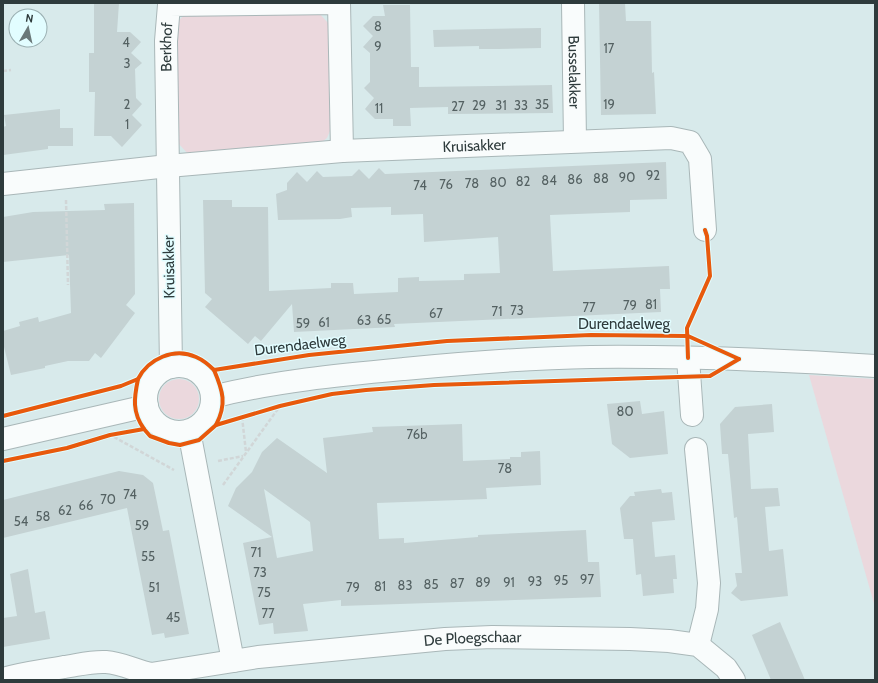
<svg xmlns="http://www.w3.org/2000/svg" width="878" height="683" viewBox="0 0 878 683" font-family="Cabin,sans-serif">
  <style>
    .green { fill: #ebd8dd }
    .building { fill: #c4d2d3; fill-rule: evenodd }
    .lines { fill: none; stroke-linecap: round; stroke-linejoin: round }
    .minor-casing { stroke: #a9b7b8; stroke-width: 24 }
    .path { stroke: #d1d6d7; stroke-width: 2.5; stroke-dasharray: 4 2; stroke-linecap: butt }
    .minor { stroke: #f9fcfc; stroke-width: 22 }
    .cycleway-casing { stroke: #e2fdff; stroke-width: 6 }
    .cycleway { stroke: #e8590c; stroke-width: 4 }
    .labels { text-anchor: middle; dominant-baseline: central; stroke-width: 3; stroke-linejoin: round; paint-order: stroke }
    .number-label { font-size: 13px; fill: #546162 }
    .street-label { font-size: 15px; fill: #2e3b3c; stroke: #e2fdff }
  </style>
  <rect width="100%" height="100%" fill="#d8eaeb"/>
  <g class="green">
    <polygon points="318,12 329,24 332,126 327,138 322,142 189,155 178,143 175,29 179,20 186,14"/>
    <polygon points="809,375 875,379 875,607"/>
    <circle cx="179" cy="399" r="20"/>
  </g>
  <g class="building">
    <polygon points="94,3 119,3 117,32 130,32 141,42 131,53 142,63 135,69 136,98 142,104 132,115 142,125 122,147 111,136 94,136 95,92 89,92 89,53 94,53"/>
    <polygon points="599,3 625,3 626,21 651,21 652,73 654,72 656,114 601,115"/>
    <polygon points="383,5 410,5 411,67 419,67 419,87 552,85 553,113 448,114 448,107 410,108 411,126 393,126 393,119 375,119 365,109 374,98 364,88 370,82 370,53 363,47 373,36 363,26 373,16 385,16"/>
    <polygon points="541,28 541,48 498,49 479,49 479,46 434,47 433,30"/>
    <polygon points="60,109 60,128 73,128 73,146 48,146 48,149 3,155 3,127 6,126 4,115"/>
    <polygon points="666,162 667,199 630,200 630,212 550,215 553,271 669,266 670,289 660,289 661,312 394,324 395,327 294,332 292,304 261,341 255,336 248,344 205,307 212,299 205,293 203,200 232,200 232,207 268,207 269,291 331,288 331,283 353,283 354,294 398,292 398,278 419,277 419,281 464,280 464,274 500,273 498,237 424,242 423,214 391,215 391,207 351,208 352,217 340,219 278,220 276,194 287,190 287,183 297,172 307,182 317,171 323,177 352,176 359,169 369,179 379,168 385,174"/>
    <polygon points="134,203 135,294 126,305 135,313 101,358 95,353 89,361 68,361 45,366 45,368 11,375 3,343 3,331 20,326 19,322 38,317 39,322 71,313 69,255 3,262 3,217 33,212 105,210 104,204"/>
    <polygon points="640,401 642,414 664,411 668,454 630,458 612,444 607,404"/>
    <polygon points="772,404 774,432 748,434 751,489 778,488 780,506 765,507 769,551 783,549 788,596 741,601 731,593 737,586 735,573 742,573 737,517 734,518 728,454 722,454 720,424 735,407"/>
    <path d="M462 424 463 461 510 459V457H521V452L540 451 541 485 486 488 487 499 377 503 379 539 404 538V543L478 537V535L586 530 588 562H599L601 597 341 606V600L303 604 308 631 274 634 273 623 259 625 243 543 272 537 228 506 236 488 252 472 262 452 277 438 327 473 323 438 373 432 372 427ZM264 489 310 522 313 551 277 558Z"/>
    <polygon points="119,471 143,475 153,483 163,531 169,530 189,634 165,638 164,633 152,635 127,508 3,538 3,500"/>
    <polygon points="661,489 662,493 672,492 675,520 652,522 655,557 675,555 677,579 673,579 674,593 643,596 641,574 636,575 633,539 624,539 620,508 630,496 635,496 634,492"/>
    <polygon points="28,569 35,613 45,611 50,639 3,647 3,618 17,616 10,574"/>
    <polygon points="780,622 805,680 771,680 752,635"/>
  </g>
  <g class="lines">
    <g class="minor-casing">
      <g id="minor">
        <path id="s1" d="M573 3 575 141"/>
        <path id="s2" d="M3 184 168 166 342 151 671 138 690 142 700 159 705 230"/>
        <polyline points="688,358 692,415"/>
        <circle cx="179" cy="399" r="33"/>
        <path id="s3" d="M171 367 166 41 169 5 339 3 342 151"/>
        <path d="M212 397C275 381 340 375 404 369 466 363 528 358 591 357 686 356 780 360 875 366"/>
        <polyline points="189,431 233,661"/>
        <polyline points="3,439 147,406"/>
        <polyline points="696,449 709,583 707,609 698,645"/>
        <path id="s4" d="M3 679C23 673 43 671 64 667 78 665 92 661 106 662 122 663 136 671 151 674L258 657 445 639 492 637 630 639 669 641 698 645 726 668 734 680"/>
      </g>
    </g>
    <g class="path">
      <polyline points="3,71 11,70"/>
      <polyline points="66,200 68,285"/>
      <polyline points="242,417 246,452"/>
      <polyline points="114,437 174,470"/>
      <polyline points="218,461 243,456"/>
      <polyline points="223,485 280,406"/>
    </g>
    <use href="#minor" class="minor"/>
    <g class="cycleway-casing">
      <g id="cycleway">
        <polyline points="688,358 687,328 710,276 707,236 705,230"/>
        <path d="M214 370C223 391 227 404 216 425"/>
        <path d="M138 379C134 398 132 412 144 429"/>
        <path d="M3 416 121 386 138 379C148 359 174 347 196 357 203 360 209 365 214 370L309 355 447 341 591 335 688 336 739 359"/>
        <polyline points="3,461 67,448 110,435 144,429 150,436 169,443 180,445 199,440 216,425 280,406 332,394 366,390 434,385 710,376 739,359"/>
      </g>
    </g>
    <use href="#cycleway" class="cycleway"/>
  </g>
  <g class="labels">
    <g class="number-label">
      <text x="378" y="26">8</text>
      <text x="126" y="42">4</text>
      <text x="378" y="46">9</text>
      <text x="609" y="48">17</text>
      <text x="127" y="63">3</text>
      <text x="127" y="104">2</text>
      <text x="542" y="104">35</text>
      <text x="609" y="104">19</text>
      <text x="479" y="105">29</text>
      <text x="501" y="105">31</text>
      <text x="521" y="105">33</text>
      <text x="458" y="106">27</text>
      <text x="379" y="108">11</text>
      <text x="127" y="124">1</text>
      <text x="653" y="175">92</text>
      <text x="627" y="177">90</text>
      <text x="601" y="178">88</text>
      <text x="575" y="179">86</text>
      <text x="549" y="180">84</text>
      <text x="523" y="181">82</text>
      <text x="498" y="182">80</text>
      <text x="472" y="183">78</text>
      <text x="446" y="184">76</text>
      <text x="420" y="185">74</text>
      <text x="651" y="304">81</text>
      <text x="630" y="305">79</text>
      <text x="589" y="307">77</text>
      <text x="517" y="310">73</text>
      <text x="497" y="311">71</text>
      <text x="436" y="313">67</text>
      <text x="384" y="319">65</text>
      <text x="364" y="320">63</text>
      <text x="324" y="322">61</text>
      <text x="303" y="323">59</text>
      <text x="625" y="411">80</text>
      <text x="417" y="434">76b</text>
      <text x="505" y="468">78</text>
      <text x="130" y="494">74</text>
      <text x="108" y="499">70</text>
      <text x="86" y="505">66</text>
      <text x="65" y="510">62</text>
      <text x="43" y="516">58</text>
      <text x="21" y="521">54</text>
      <text x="142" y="525">59</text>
      <text x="256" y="552">71</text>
      <text x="148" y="556">55</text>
      <text x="260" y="572">73</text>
      <text x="587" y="579">97</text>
      <text x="561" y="580">95</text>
      <text x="535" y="581">93</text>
      <text x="483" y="582">89</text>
      <text x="509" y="582">91</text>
      <text x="457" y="583">87</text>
      <text x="431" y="584">85</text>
      <text x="405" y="585">83</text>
      <text x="380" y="586">81</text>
      <text x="154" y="587">51</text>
      <text x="353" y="587">79</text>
      <text x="264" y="592">75</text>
      <text x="268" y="613">77</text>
      <text x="173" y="617">45</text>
    </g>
    <g class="street-label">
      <text stroke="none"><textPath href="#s3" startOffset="320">Berkhof</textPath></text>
      <text stroke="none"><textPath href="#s1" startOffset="69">Busselakker</textPath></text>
      <text stroke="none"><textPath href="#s2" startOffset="473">Kruisakker</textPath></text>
      <text transform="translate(169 267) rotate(-91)">Kruisakker</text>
      <text x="624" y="324">Durendaelweg</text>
      <text transform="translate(300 345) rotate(-7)">Durendaelweg</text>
      <text stroke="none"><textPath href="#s4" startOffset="475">De Ploegschaar</textPath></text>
    </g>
  </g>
  <rect width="878" height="683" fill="none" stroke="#2e3b3c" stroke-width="8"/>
  <g transform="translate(28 28) rotate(9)"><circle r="19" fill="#e2fdff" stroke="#9aafb1"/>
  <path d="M0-3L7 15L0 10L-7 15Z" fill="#6a7879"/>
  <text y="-6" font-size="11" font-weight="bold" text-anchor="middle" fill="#2e3b3c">N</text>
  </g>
</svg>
